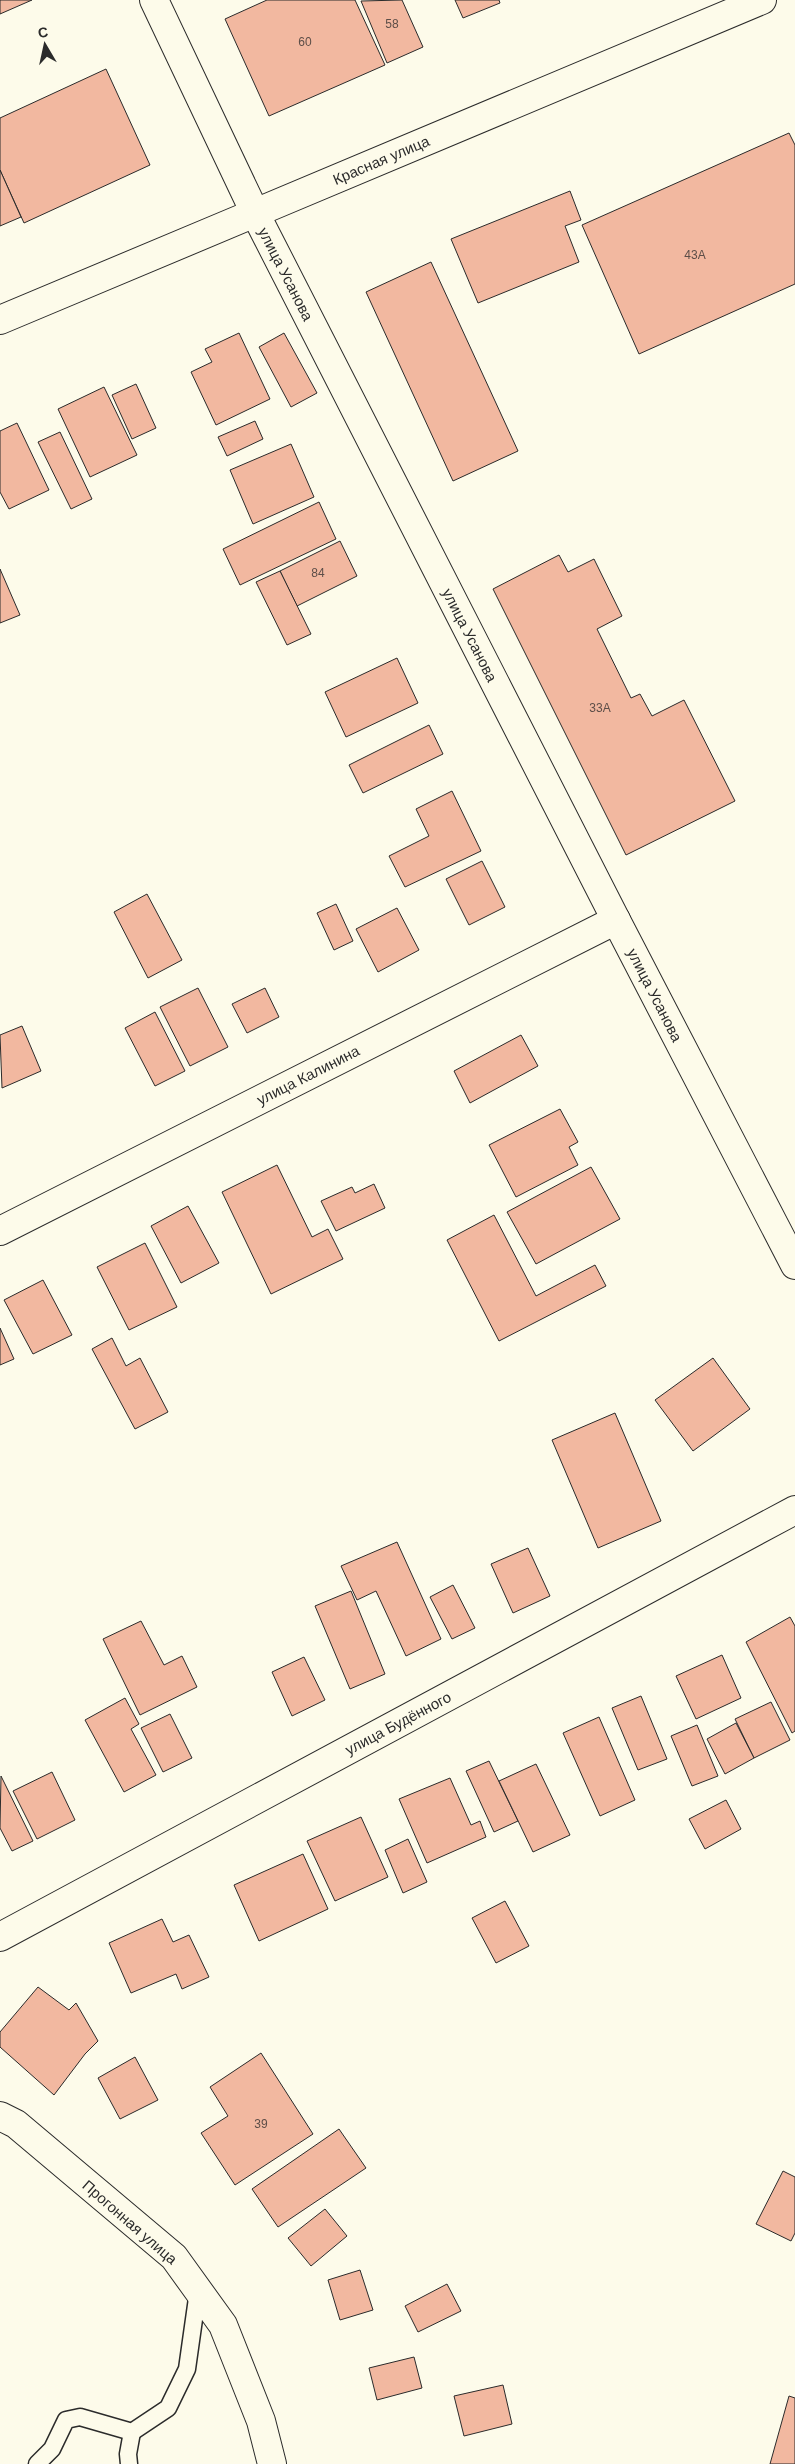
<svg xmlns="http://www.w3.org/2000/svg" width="795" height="2464" viewBox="0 0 795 2464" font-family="Arial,sans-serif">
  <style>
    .building { fill: #f2b8a0; stroke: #2b2b2b }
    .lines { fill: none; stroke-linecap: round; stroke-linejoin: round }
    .service-casing { stroke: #2b2b2b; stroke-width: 19 }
    .minor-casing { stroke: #2b2b2b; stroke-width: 30 }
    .tertiary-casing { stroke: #2b2b2b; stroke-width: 30 }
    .primary-casing { stroke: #2b2b2b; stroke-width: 30 }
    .service { stroke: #fdfbea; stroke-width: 16 }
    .minor { stroke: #fdfbea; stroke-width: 28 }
    .tertiary { stroke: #fdfbea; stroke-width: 28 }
    .primary { stroke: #fdfbea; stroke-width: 28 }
    .labels { text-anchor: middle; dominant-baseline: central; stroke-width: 4; stroke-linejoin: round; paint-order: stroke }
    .number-label { font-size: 12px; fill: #5d4e48 }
    .street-label { font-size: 15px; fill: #2b2b2b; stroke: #fdfbea }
  </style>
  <rect width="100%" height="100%" fill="#fdfbea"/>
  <g class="building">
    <polygon points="0,0 32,0 0,14"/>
    <polygon points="267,0 355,0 385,65 269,116 225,19"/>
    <polygon points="402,0 423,47 387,63 361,1"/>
    <polygon points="455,0 499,0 500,3 463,18"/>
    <polygon points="106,69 150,165 24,223 0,170 0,118"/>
    <polygon points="789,133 795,145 795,284 639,354 582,225"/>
    <polygon points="0,170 21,217 0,226"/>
    <polygon points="570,191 581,220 565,226 579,262 478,303 451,239"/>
    <polygon points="431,262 518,451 453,481 366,292"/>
    <polygon points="239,333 270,399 216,425 191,372 212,362 205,349"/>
    <polygon points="284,333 317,393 291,407 259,347"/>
    <polygon points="136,384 156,428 132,439 112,395"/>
    <polygon points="104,387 137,455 90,477 58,409"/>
    <polygon points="255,421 263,439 227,456 218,437"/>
    <polygon points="17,423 49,490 9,509 0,492 0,431"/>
    <polygon points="60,432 92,499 71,509 38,442"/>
    <polygon points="291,444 314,497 253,524 230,470"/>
    <polygon points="319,502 336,539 240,585 223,549"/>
    <polygon points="340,541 357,576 297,606 280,571"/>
    <polygon points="559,555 568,572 594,559 622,616 597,629 631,698 640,694 652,716 684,700 735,801 626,855 493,589"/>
    <polygon points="0,569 20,615 0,623"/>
    <polygon points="280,571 311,634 287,645 256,582"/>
    <polygon points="397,658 418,703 346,737 325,692"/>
    <polygon points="429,725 443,754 363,793 349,765"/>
    <polygon points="452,791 481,851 405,887 389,856 429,836 416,809"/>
    <polygon points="482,861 505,907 469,925 446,879"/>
    <polygon points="147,894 182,960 148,978 114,912"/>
    <polygon points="336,904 353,941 334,950 317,913"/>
    <polygon points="397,908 419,950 378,972 356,929"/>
    <polygon points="198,988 228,1047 190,1066 160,1007"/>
    <polygon points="265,988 279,1017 247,1033 232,1004"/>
    <polygon points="155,1012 185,1071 155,1086 125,1028"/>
    <polygon points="22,1026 41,1071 2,1088 0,1035"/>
    <polygon points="521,1035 538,1066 470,1103 454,1071"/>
    <polygon points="560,1109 578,1142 569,1147 578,1165 516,1197 489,1145"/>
    <polygon points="277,1165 312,1237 328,1229 343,1259 271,1294 222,1192"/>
    <polygon points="591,1167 620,1219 536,1264 507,1212"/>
    <polygon points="374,1184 385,1208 336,1231 321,1201 352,1187 355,1193"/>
    <polygon points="188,1206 219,1263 181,1283 151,1226"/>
    <polygon points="494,1215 536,1296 595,1265 606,1286 499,1341 447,1240"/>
    <polygon points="145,1243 177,1307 129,1330 97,1267"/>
    <polygon points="43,1280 72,1335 33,1354 4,1300"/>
    <polygon points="0,1328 14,1359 0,1365"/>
    <polygon points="112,1338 126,1366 140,1358 168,1412 135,1429 92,1349"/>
    <polygon points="713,1358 750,1409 693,1451 655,1400"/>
    <polygon points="615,1413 661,1521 598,1548 552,1440"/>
    <polygon points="397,1542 441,1639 406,1656 376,1591 357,1600 341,1566"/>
    <polygon points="528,1548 550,1596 513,1613 491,1564"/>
    <polygon points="453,1585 475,1628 452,1639 430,1597"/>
    <polygon points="351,1591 385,1674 350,1689 315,1606"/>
    <polygon points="790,1617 795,1626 795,1731 792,1733 746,1642"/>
    <polygon points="141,1621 164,1665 182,1656 197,1687 140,1715 103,1639"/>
    <polygon points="722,1655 741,1698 696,1719 676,1676"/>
    <polygon points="304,1657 325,1700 292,1716 272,1672"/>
    <polygon points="641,1696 667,1759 638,1770 612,1708"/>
    <polygon points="125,1698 139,1724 131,1729 156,1775 124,1792 85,1720"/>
    <polygon points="771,1702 790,1740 754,1758 735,1719"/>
    <polygon points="170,1714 192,1758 163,1772 141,1728"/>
    <polygon points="599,1717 635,1800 600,1816 563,1733"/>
    <polygon points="736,1723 754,1758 725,1774 707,1739"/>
    <polygon points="697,1725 718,1776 692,1786 671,1736"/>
    <polygon points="489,1761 518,1821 494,1832 466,1771"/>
    <polygon points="536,1764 570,1835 533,1852 499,1781"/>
    <polygon points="52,1772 75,1820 37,1839 13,1791"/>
    <polygon points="1,1776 33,1841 12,1851 0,1828"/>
    <polygon points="450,1778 471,1825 480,1821 486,1837 427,1863 399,1799"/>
    <polygon points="726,1800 741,1829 705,1849 689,1819"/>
    <polygon points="361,1817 388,1877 335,1901 307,1841"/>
    <polygon points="408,1839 427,1882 403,1893 385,1850"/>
    <polygon points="303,1854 328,1909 259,1941 234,1885"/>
    <polygon points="505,1901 529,1946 496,1963 472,1918"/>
    <polygon points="162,1919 173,1942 189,1935 209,1977 182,1989 176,1974 131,1993 109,1943"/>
    <polygon points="38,1987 69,2010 76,2003 98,2041 85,2054 54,2095 0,2047 0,2032"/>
    <polygon points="261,2053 313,2134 235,2185 201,2133 228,2116 210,2087"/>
    <polygon points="135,2057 158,2100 120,2119 98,2078"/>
    <polygon points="339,2129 366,2168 278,2227 252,2189"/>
    <polygon points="783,2171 795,2177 795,2233 791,2241 756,2224"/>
    <polygon points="325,2209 347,2236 311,2266 288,2238"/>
    <polygon points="360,2270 373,2310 340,2320 328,2280"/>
    <polygon points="447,2284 461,2311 418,2332 405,2306"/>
    <polygon points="414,2357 422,2388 377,2400 369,2368"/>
    <polygon points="503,2385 512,2424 464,2436 454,2396"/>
    <polygon points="789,2396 795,2398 795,2464 770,2464"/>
  </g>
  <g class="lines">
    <g class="service-casing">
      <g id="service">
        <polyline points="37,2464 52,2449 66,2420 80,2417 132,2432 168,2408 187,2369 198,2291"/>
        <polyline points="129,2464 128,2454 132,2432"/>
      </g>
    </g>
    <g class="minor-casing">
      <g id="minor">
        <polyline points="255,213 616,920 795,1265"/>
        <polyline points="0,1231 616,920"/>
        <polyline points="0,1937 795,1510"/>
        <polyline points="0,2116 16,2124 174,2257 223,2325 261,2421 272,2464"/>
      </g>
    </g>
    <g class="tertiary-casing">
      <polyline id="tertiary" points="255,213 762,0"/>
    </g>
    <g class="primary-casing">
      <polyline id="primary" points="0,320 255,213 154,0"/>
    </g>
    <use href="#service" class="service"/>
    <use href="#minor" class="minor"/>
    <use href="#tertiary" class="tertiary"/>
    <use href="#primary" class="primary"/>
  </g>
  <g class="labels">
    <g class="number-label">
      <text x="392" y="24">58</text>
      <text x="305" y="42">60</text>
      <text x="695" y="255">43А</text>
      <text x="318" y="573">84</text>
      <text x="600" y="708">33А</text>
      <text x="261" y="2124">39</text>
    </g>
    <g class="street-label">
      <text transform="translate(381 160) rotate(-23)">Красная улица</text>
      <text transform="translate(286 274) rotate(63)">улица Усанова</text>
      <text transform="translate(470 635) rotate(63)">улица Усанова</text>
      <text transform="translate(655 995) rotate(63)">улица Усанова</text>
      <text transform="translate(308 1075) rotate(-27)">улица Калинина</text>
      <text transform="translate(398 1723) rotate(-28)">улица Будённого</text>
      <text transform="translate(130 2222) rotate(41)">Прогонная улица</text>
    </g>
  </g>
  <g transform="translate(45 45) rotate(351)" stroke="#fdfbea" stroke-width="4" paint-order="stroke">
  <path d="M0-4L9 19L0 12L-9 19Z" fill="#2b2b2b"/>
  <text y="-8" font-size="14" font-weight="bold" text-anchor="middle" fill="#2b2b2b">С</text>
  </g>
</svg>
